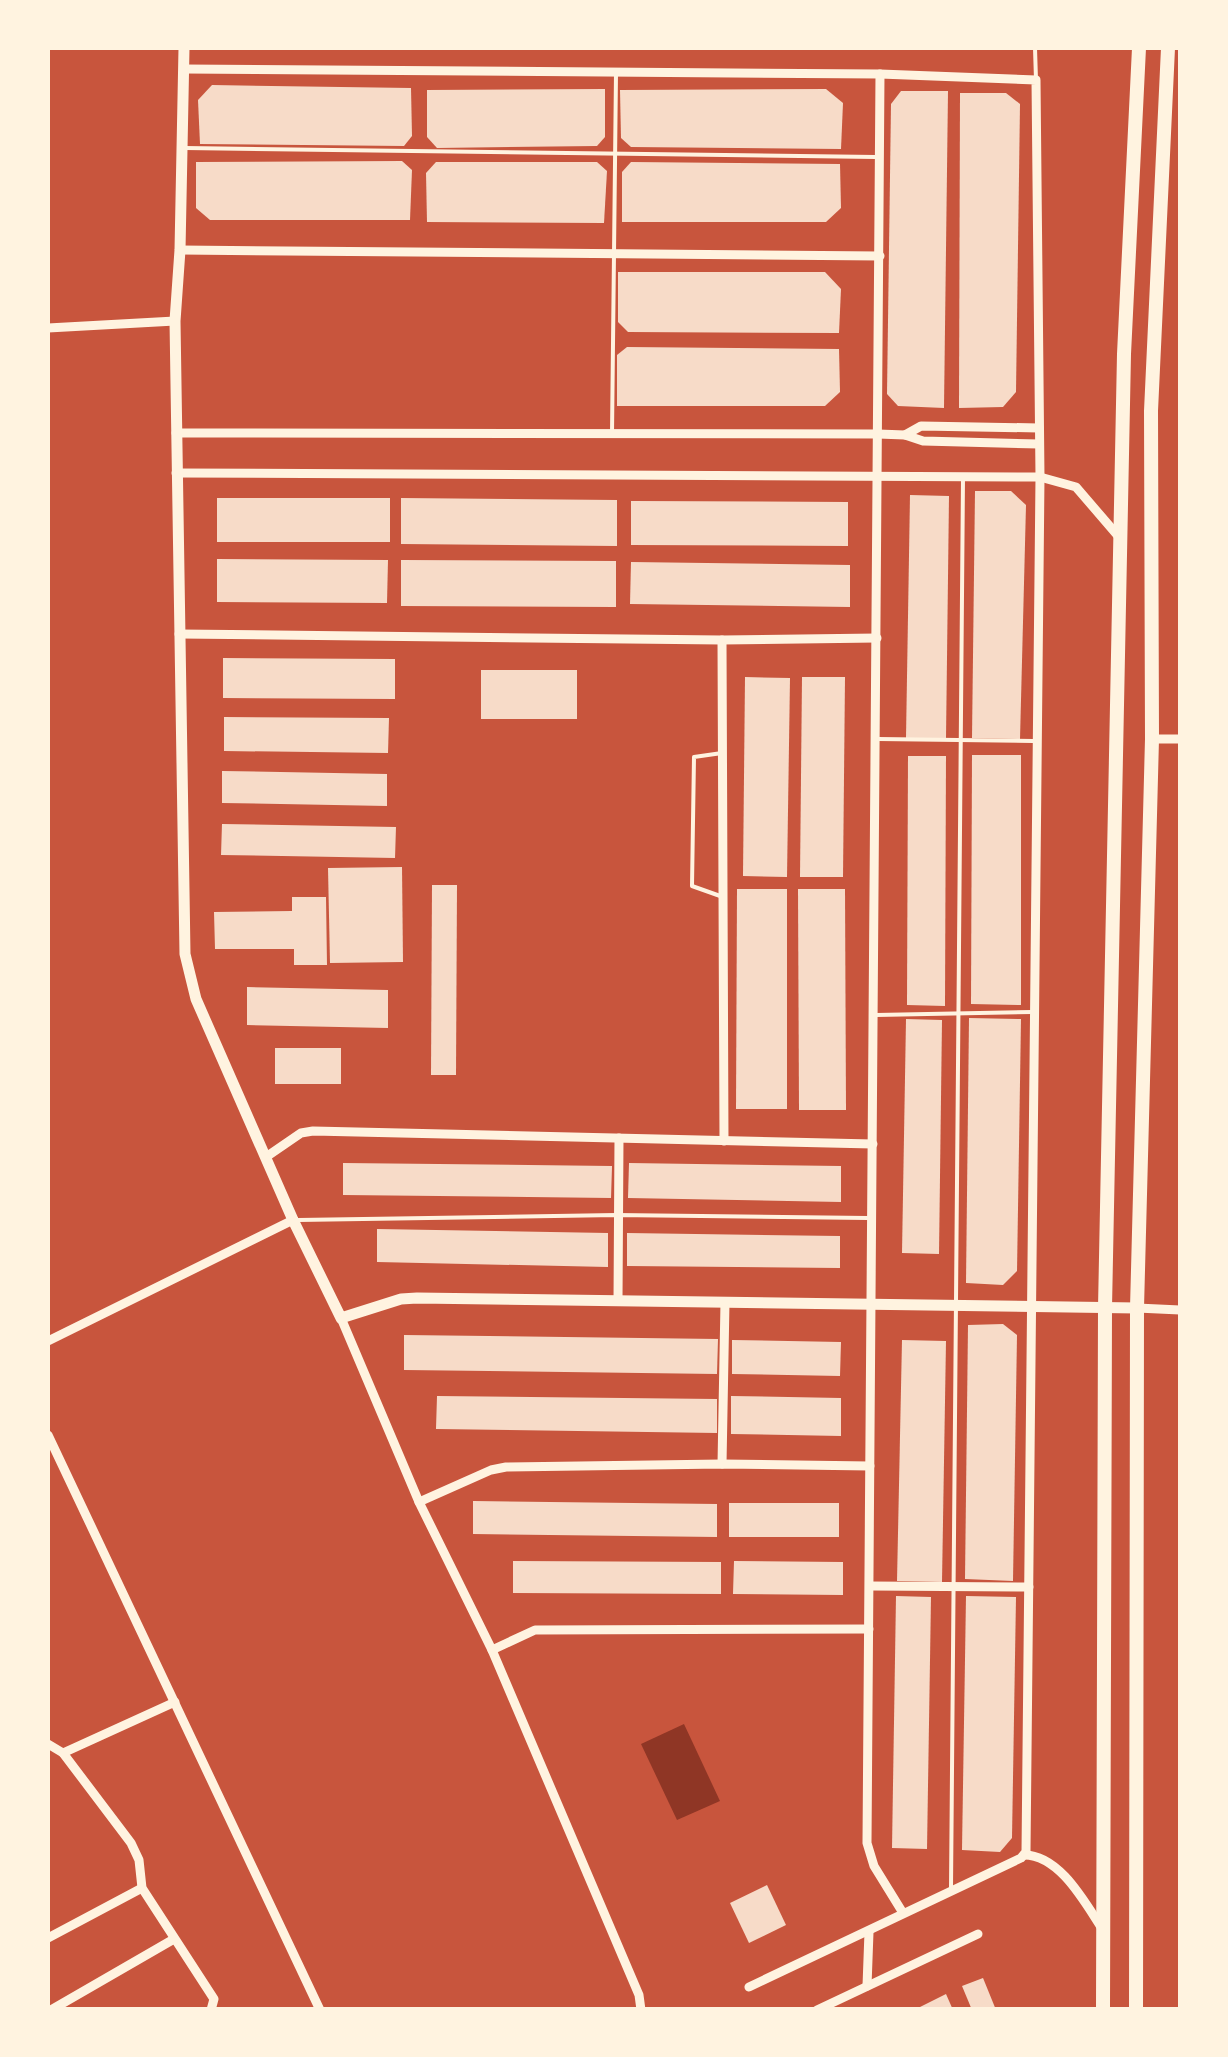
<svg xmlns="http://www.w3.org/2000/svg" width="1228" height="2057" viewBox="0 0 1228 2057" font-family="'Source Serif 4',serif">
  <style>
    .water { fill: #8f3625 }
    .building { fill: #f7dbc8 }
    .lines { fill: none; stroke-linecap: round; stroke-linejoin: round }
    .service { stroke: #fff3e0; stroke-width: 4 }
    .minor { stroke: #fff3e0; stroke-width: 9 }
    .tertiary { stroke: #fff3e0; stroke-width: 11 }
    .primary { stroke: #fff3e0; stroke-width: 14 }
  </style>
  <rect width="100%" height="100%" fill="#c8553d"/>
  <polygon class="water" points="684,1724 720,1801 677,1820 641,1744"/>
  <g class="building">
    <polygon points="212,85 411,88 412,136 404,146 200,144 198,100"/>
    <polygon points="605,89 605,137 597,146 437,148 427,137 427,90"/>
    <polygon points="826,89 843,103 841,149 631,147 621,138 620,90"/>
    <polygon points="901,91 948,91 944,408 898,406 887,394 891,104"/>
    <polygon points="960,93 1006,93 1020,104 1016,392 1003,407 959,408"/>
    <polygon points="402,161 412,170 410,220 210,220 196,208 196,162"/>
    <polygon points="436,162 597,162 607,171 604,223 427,222 426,173"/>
    <polygon points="631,162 840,164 841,208 826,222 622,222 622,172"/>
    <polygon points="618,272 825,272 841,289 839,333 628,332 618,322"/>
    <polygon points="627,347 839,349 840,392 825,406 617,406 617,355"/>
    <polygon points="975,491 1011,491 1026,505 1020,739 972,738"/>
    <polygon points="910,495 949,496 946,739 906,738"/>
    <rect x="217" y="498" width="173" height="44"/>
    <polygon points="401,498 617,500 617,546 401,544"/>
    <polygon points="631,501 848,502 848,546 631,545"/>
    <polygon points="217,559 388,560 387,603 217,602"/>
    <polygon points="401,560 616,561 616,607 401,606"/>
    <polygon points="631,562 850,565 850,607 630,604"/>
    <polygon points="223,658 395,659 395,699 223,698"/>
    <rect x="481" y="670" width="96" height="49"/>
    <polygon points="745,677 790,678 787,877 743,876"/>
    <polygon points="802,677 845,677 843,877 800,877"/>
    <polygon points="224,717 389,718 388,753 224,751"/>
    <polygon points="972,755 1021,755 1021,1005 971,1004"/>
    <polygon points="908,756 946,756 945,1006 907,1005"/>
    <polygon points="222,771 387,774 387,806 222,803"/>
    <polygon points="222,824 396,827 395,858 221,855"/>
    <polygon points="402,867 403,962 330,963 328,868"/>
    <polygon points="432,885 457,885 456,1075 431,1075"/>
    <polygon points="737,889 787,889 787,1109 736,1109"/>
    <polygon points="798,889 845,889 846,1110 799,1110"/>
    <polygon points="292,897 326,897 327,965 294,965 294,949 215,949 214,912 292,911"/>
    <polygon points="247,987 388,990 388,1028 247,1025"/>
    <polygon points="969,1018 1021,1019 1017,1271 1003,1285 966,1283"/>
    <polygon points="906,1019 942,1020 939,1254 902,1253"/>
    <rect x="275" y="1048" width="66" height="36"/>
    <polygon points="343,1163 612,1166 611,1198 343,1195"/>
    <polygon points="629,1163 841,1166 841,1202 628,1198"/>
    <polygon points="377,1229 608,1233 608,1267 377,1262"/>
    <polygon points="627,1233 840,1236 840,1268 627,1266"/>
    <polygon points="1003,1324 1017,1335 1013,1581 965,1579 968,1325"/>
    <polygon points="404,1335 718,1339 717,1374 404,1370"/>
    <polygon points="732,1340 841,1342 840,1376 732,1374"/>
    <polygon points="902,1340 946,1341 942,1582 897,1581"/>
    <polygon points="437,1396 717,1399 717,1433 436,1429"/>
    <polygon points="731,1396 841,1398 841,1436 731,1434"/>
    <polygon points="473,1501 717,1504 717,1537 473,1534"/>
    <rect x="729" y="1503" width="110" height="34"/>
    <polygon points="513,1561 721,1562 721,1594 513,1593"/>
    <polygon points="734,1561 843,1562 843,1595 733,1594"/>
    <polygon points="896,1596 931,1597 927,1849 892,1848"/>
    <polygon points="966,1596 1016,1597 1012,1838 1000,1852 962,1850"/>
    <polygon points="767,1885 786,1925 749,1943 730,1903"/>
    <polygon points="983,1978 996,2010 972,2010 962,1986"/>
    <polygon points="946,1994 953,2010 914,2010"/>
  </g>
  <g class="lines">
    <g class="service">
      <polyline points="1035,48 1036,80"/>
      <polyline points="185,148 876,157"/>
      <polyline points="612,434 616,73"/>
      <polyline points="878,739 1033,741"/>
      <polyline points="722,753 694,757 692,886 723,897"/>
      <polyline points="876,1015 1032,1012"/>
      <polyline points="298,1220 616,1215 868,1218"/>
      <polyline points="951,1888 963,478"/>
    </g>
    <g class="minor">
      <polyline points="184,69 880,74 1036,80 1040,477 1026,1852 1021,1858 749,1987"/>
      <polyline points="880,74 867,1843 874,1866 903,1913"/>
      <polyline points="180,250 880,256"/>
      <polyline points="48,328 175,321"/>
      <polyline points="176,433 878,434 905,435 923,441 1039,444"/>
      <polyline points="905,435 921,426 1039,428"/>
      <polyline points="176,473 1040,477 1076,487 1119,537"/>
      <polyline points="179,634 722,640 877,638"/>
      <polyline points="722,640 724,1141"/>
      <polyline points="1152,739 1180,739"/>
      <polyline points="266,1157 301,1133 313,1131 873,1144"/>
      <polyline points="618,1301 619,1138"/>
      <polyline points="1137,1308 1180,1310"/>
      <polyline points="341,1318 419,1502 492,1650 639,1995 641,2010"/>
      <polyline points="48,1341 293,1220"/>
      <polyline points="48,1435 320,2010"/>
      <polyline points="722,1464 725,1302"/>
      <polyline points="419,1502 491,1470 506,1467 722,1464 870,1466"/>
      <polyline points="870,1586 1029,1587"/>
      <polyline points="492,1650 535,1630 869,1629"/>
      <polyline points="48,1744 63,1753 175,1702"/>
      <polyline points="63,1753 131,1843 139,1860 142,1888 214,1999 211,2010"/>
      <path d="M1024 1855C1060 1855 1085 1903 1103 1930"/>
      <polyline points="48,1938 142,1888"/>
      <polyline points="867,1986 869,1932"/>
      <polyline points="51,2010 174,1939"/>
      <polyline points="817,2010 978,1934"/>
    </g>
    <polyline class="tertiary" points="184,48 180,250 175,321 185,954 196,999 293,1220 341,1318 401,1299 417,1298 1137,1308"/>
    <g class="primary">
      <polyline points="1103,2010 1105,1308 1124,354 1139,48"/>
      <polyline points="1136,2010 1137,1308 1152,739 1151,411 1168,48"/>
    </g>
  </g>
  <rect width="1228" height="2057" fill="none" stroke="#fff3e0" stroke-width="100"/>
</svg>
